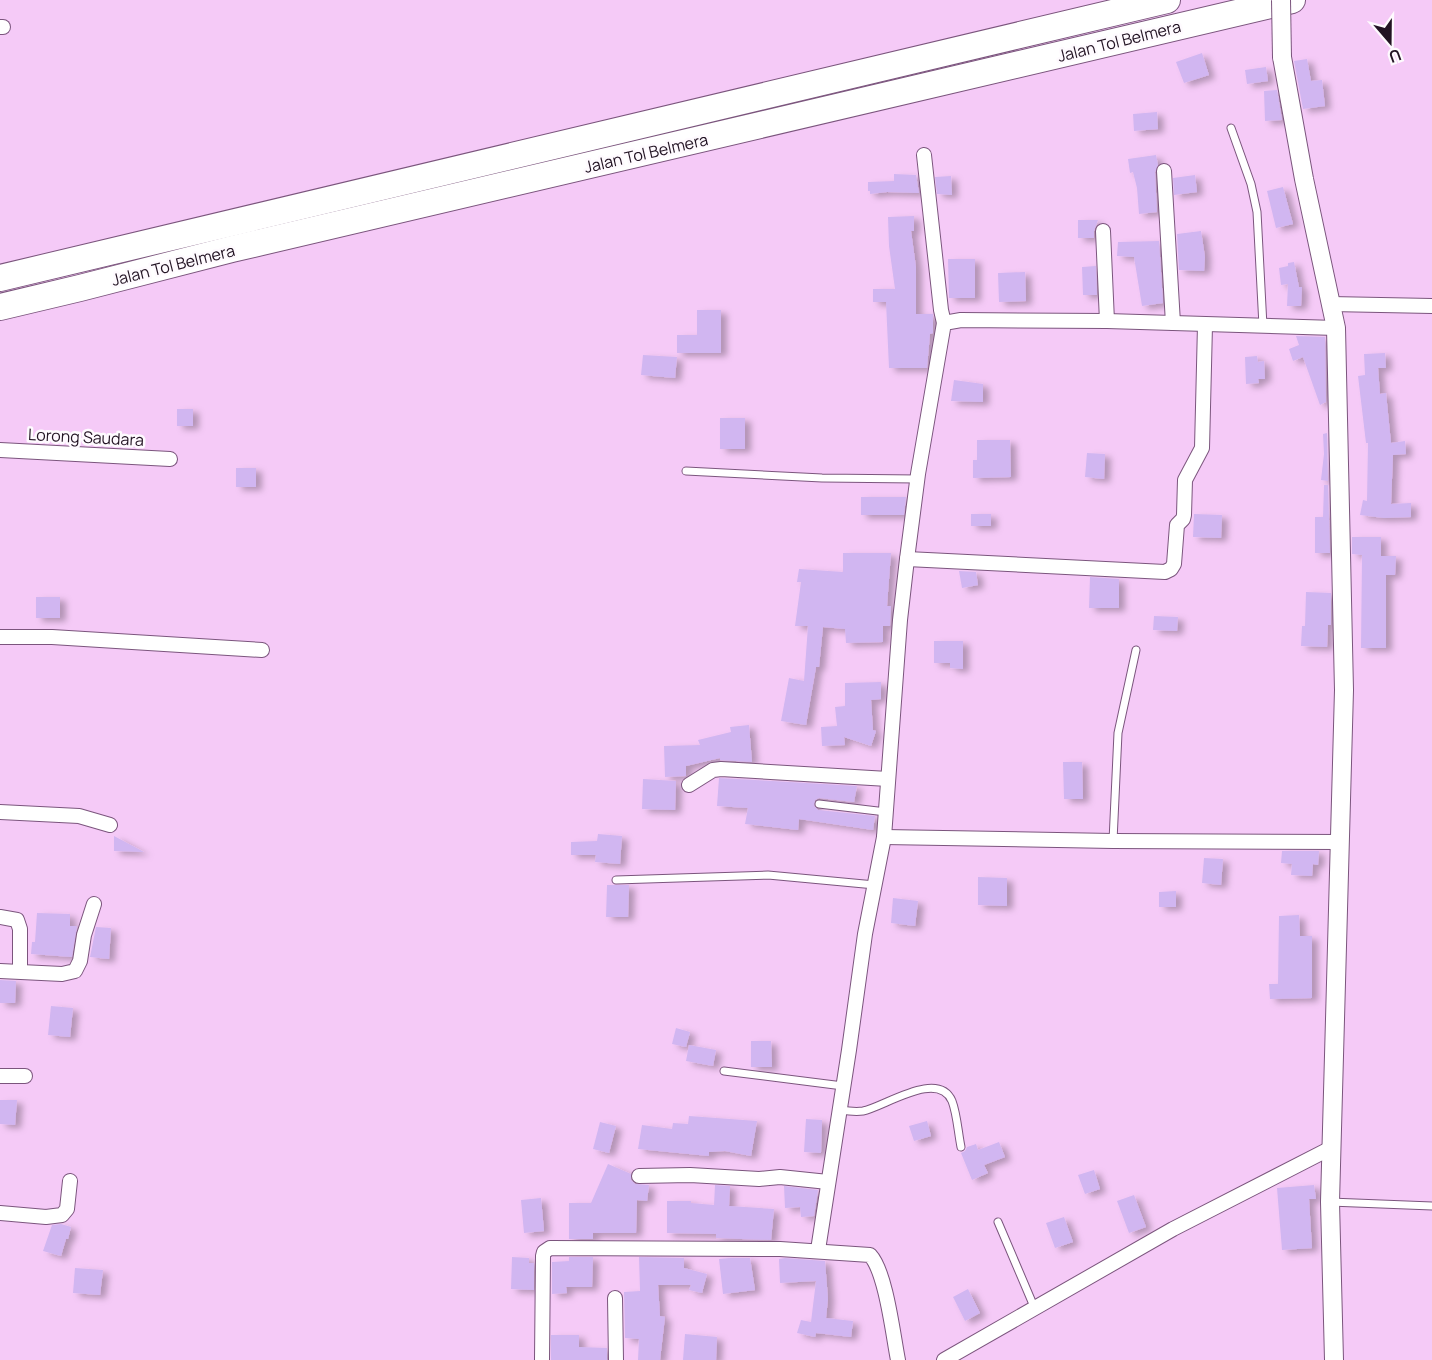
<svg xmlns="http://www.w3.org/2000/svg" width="1432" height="1360" viewBox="0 0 1432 1360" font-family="Manrope,sans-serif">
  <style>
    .building { fill: #d1b6f1; filter: url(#shadow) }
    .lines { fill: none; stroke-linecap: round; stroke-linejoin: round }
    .service-casing { stroke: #7b557d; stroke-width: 9 }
    .minor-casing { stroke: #7b557d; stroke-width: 16 }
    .tertiary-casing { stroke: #7b557d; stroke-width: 20 }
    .motorway-casing { stroke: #7b557d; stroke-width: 28 }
    .service { stroke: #fff; stroke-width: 7 }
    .minor { stroke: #fff; stroke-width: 14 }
    .tertiary { stroke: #fff; stroke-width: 18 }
    .motorway { stroke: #fff; stroke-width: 26 }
    .tertiary-bridge-casing { stroke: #7b557d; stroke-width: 20; stroke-linecap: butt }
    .tertiary-bridge { stroke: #fff; stroke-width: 18 }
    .labels { text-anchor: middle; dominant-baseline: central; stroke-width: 5; stroke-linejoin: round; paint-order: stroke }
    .street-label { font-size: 16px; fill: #221323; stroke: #fefafe }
  </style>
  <defs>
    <filter id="shadow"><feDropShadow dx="6" dy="3.5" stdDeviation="3" flood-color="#0004"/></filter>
  </defs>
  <rect width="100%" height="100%" fill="#f5caf7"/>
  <g class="building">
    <polygon points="1202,53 1209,75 1184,83 1176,62"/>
    <polygon points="1307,59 1311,81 1322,80 1325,106 1303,109 1294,61"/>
    <polygon points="1266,67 1268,81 1247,84 1245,70"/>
    <polygon points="1277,90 1282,120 1265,121 1264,91"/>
    <polygon points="1157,112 1158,129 1134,131 1133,114"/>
    <polygon points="1156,155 1158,165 1155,172 1157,212 1139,214 1137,188 1133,172 1130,173 1128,159"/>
    <polygon points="894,174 916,175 919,193 887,192 870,194 870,191 868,191 868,182 894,181"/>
    <polygon points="1195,175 1197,192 1174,195 1173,178"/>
    <polygon points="951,176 952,195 937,194 935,177"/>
    <polygon points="1283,187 1293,224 1276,228 1267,191"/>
    <polygon points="914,216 914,231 911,231 916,267 916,314 933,314 933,333 930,334 927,368 889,368 886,302 873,302 873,289 895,289 889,246 888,217"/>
    <polygon points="1078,220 1098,220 1094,231 1094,238 1078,238"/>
    <polygon points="1201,231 1205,257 1204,271 1179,270 1177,234"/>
    <polygon points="1159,241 1163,303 1142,306 1134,257 1117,256 1118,242"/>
    <polygon points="948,259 975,259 975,298 949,298"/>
    <polygon points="1294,262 1299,287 1302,287 1301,306 1287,306 1288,284 1281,285 1279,268 1288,266 1288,263"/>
    <polygon points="1096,266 1097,295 1083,295 1082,267"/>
    <polygon points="1025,272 1026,301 999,302 998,273"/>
    <polygon points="697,310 721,310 721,353 677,353 677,335 697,335"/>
    <polygon points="1296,336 1325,337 1326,402 1320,405 1303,357 1293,361 1289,349 1299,345"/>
    <polygon points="1385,353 1386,368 1378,368 1380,394 1386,393 1391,443 1405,441 1406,454 1393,455 1391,504 1411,503 1411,517 1384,518 1360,515 1363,500 1367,501 1368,443 1366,443 1358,376 1365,375 1364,354"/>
    <polygon points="643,355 677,357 675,378 641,375"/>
    <polygon points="1257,356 1258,362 1264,361 1265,379 1258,379 1259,383 1246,384 1245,357"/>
    <polygon points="954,380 983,384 983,402 951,401"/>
    <rect x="177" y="409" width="16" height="17"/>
    <rect x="720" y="418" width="25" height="31"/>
    <polygon points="1327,433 1328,481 1321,480 1324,454 1323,434"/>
    <polygon points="977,440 1010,440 1011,477 973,478 973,460 977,460"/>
    <polygon points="1087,453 1105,454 1104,479 1085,477"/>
    <rect x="236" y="468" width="20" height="19"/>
    <polygon points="1324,485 1328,485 1330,553 1315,553 1315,517 1323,517"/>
    <polygon points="861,497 906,497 904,515 861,515"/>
    <rect x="971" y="514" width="20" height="12"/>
    <polygon points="1194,514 1222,515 1221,538 1193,537"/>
    <polygon points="1352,537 1381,537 1381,556 1396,556 1395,575 1386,575 1386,648 1361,648 1362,555 1352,554"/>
    <polygon points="843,553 891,553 887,606 891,606 890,626 883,626 883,642 846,643 845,629 823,627 819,667 816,667 806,725 781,721 789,678 804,681 808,626 795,626 801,582 797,582 799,569 843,572"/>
    <polygon points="959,571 976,572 978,585 962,588"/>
    <polygon points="1090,577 1119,579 1119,608 1089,608"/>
    <polygon points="1306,592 1331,593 1331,625 1328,625 1327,647 1301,646 1302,626 1305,626"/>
    <rect x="36" y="597" width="24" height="21"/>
    <polygon points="1154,616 1178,617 1177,631 1153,630"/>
    <polygon points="934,641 963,641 963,669 950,668 950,663 934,663"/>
    <polygon points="881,682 881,699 871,700 873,730 876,731 871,746 844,737 845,745 822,746 821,727 837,726 835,707 845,706 845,683"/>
    <polygon points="749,725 752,762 720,760 720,758 686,766 686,776 665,777 664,746 700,745 698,740 731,732 730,727"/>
    <polygon points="1063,762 1082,762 1083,799 1064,799"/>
    <polygon points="719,778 857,786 854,802 819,798 815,800 814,806 818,810 875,816 873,830 799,819 798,830 745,824 748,808 717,806"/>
    <polygon points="643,779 676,781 675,810 642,809"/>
    <polygon points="598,834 622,836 620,864 595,862 596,855 571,855 571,842 597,841"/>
    <polygon points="114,836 144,852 114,851"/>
    <polygon points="1282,851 1319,851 1318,865 1313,864 1312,876 1291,875 1292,864 1281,863"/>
    <polygon points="1204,858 1223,859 1221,885 1202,883"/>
    <polygon points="978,877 1007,878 1007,906 978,905"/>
    <polygon points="607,885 629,885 628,917 606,917"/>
    <polygon points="1176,891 1176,907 1159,907 1159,892"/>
    <polygon points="893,898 918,901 915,926 891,923"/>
    <polygon points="37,913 70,914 70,926 77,926 72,957 31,954 32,942 35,942"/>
    <polygon points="1299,915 1300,936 1312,936 1312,998 1270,999 1269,984 1278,984 1279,916"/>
    <polygon points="96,927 111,928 109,959 90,957"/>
    <polygon points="0,980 16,981 15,1003 0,1003"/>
    <polygon points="51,1006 73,1008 70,1037 48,1035"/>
    <polygon points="676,1028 690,1032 686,1047 672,1044"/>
    <polygon points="751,1041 771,1041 772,1067 751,1067"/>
    <polygon points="689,1045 716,1050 713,1066 686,1061"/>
    <polygon points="0,1100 17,1100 15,1125 0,1124"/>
    <polygon points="689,1116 757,1121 751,1156 725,1151 709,1152 709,1156 638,1149 642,1125 672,1129 673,1123 688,1124"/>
    <polygon points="806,1119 822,1120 821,1153 804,1152"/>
    <polygon points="927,1121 931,1136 914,1141 909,1126"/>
    <polygon points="600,1122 616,1126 609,1153 593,1149"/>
    <polygon points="999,1142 1005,1157 984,1165 988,1173 972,1180 961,1153 965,1151 967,1147 976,1144 978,1150"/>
    <polygon points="608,1164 631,1174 631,1180 635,1184 649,1185 647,1201 637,1200 636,1233 593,1233 593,1239 569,1239 569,1203 591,1203"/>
    <polygon points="1094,1170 1100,1189 1085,1194 1078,1175"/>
    <polygon points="715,1185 730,1186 729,1206 774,1209 771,1240 716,1238 716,1234 667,1233 667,1201 691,1201 691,1203 714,1205"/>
    <polygon points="1314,1185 1316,1199 1309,1199 1312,1248 1282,1250 1277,1188"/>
    <polygon points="784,1186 818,1190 814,1216 801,1217 800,1207 785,1208"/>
    <polygon points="1134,1195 1146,1227 1129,1233 1117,1201"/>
    <polygon points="541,1198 544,1231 524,1233 521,1200"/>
    <polygon points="1064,1217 1073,1242 1055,1248 1046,1223"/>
    <polygon points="61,1224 71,1227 68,1239 66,1239 61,1256 43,1251 52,1225"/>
    <polygon points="512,1257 529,1258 529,1263 534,1263 534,1290 511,1289"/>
    <polygon points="569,1257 593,1257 592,1287 566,1287 567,1293 552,1294 552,1262 569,1261"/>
    <polygon points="639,1257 684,1258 684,1268 707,1274 702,1293 689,1290 691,1285 658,1285 660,1316 665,1317 660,1360 638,1360 639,1339 625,1338 624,1292 640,1291"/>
    <polygon points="730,1258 750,1258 755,1290 723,1294 719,1259"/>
    <polygon points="785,1258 825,1261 828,1299 826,1318 853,1321 851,1337 816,1333 815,1337 797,1333 801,1320 811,1322 816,1281 780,1283 779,1259"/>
    <polygon points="75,1268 103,1270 100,1295 73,1293"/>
    <polygon points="968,1289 980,1313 965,1321 953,1297"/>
    <polygon points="685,1334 717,1337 716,1360 683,1360"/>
    <polygon points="551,1335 579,1335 579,1347 607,1348 607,1360 551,1360"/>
  </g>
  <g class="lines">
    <g class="service-casing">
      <g id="service">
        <polyline points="1231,128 1251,184 1257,212 1263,326"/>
        <polyline points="686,471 822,478 917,479"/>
        <polyline points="819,804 886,812"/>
        <polyline points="1113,841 1118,733 1136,650"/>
        <polyline points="616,880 768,875 875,885"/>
        <polyline points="724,1071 843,1086"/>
        <path d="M840 1110C847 1111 856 1112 863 1111 884 1107 938 1069 952 1101 957 1114 958 1132 961 1147"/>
        <polyline points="1330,1202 1432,1206"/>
        <polyline points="998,1222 1035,1309"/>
      </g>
    </g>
    <g class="minor-casing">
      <g id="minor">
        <polyline points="0,27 3,27"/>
        <polyline points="924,155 941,310 944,323"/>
        <polyline points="1164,171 1173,323"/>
        <polyline points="1103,231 1107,321"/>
        <polyline points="1330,304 1432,306"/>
        <polyline points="0,450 170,459"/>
        <polyline points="907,559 1165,572 1171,569 1174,564 1177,525 1183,519 1184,515 1185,480 1202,448 1205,325"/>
        <polyline points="0,637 52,637 262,650"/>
        <polyline points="689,785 713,770 721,769 888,779"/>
        <polyline points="0,812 79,816 110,825"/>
        <polyline points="884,837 1113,841 1340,842"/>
        <polyline points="0,917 17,920 20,929 20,971"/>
        <polyline points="0,971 62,974 75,971 80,961 84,935 94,904"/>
        <polyline points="0,1076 25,1076"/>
        <polyline points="639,1176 690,1175 759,1179 780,1177 828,1182"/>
        <polyline points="0,1213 46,1217 62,1215 67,1209 70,1181"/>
        <polyline points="818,1250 849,1050 865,934 884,837 900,620 907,559 918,474 944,323 961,320 1107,321 1336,328"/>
        <polyline points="615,1298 616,1360"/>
        <path d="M542 1360 543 1256 544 1252 550 1248 780 1249 870 1255C886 1272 893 1335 898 1360"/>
        <polyline points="944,1360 1173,1229 1333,1147"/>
      </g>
    </g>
    <g class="tertiary-casing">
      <polyline id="tertiary" points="1282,57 1304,179 1336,328 1344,690 1330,1202 1334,1360"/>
    </g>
    <g class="motorway-casing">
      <g id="motorway">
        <polyline points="0,278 1167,0"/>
        <polyline points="0,307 80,288 232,249 1292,0"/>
      </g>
    </g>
    <use href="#service" class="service"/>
    <use href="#minor" class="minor"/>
    <use href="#tertiary" class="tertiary"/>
    <use href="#motorway" class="motorway"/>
    <g class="tertiary-bridge-casing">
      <polyline id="tertiary-bridge" points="1281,0 1282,57"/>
    </g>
    <use href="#tertiary-bridge" class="tertiary-bridge"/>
  </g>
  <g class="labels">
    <g class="street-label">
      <text transform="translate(1119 41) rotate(-14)">Jalan Tol Belmera</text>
      <text transform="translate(646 153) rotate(-13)">Jalan Tol Belmera</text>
      <text transform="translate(173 265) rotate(-14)">Jalan Tol Belmera</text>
      <text transform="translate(86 437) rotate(3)">Lorong Saudara</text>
    </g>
  </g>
  <g transform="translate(1390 42) rotate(160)" stroke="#fefafe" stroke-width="4.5" paint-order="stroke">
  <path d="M0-4.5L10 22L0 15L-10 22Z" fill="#221323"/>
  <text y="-9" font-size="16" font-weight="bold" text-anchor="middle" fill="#221323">U</text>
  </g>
</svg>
